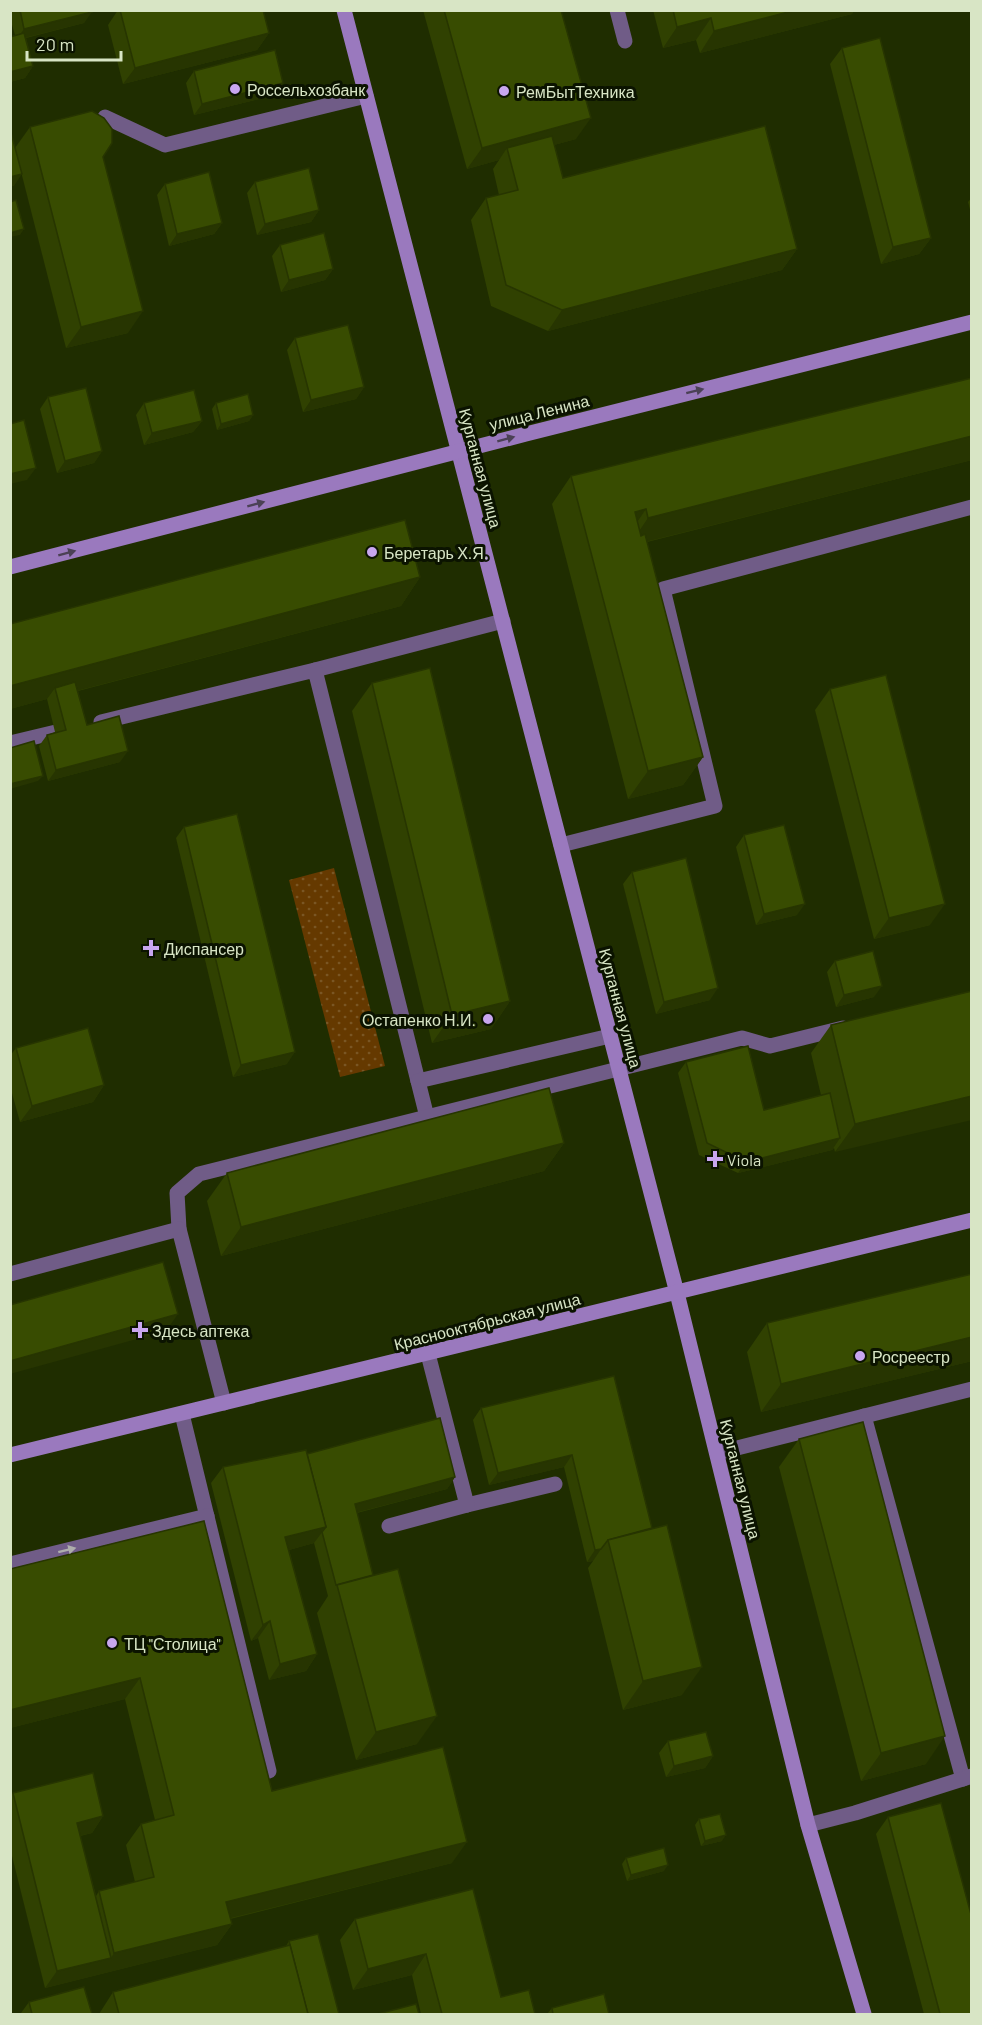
<svg xmlns="http://www.w3.org/2000/svg" width="982" height="2025" viewBox="0 0 982 2025" font-family="Barlow,sans-serif">
  <style>
    .green { fill: url(#green-dots) }
    .lines { fill: none; stroke-linecap: round; stroke-linejoin: round }
    .lane { stroke: #705c87; stroke-width: 15 }
    .secondary { stroke: #9a79be; stroke-width: 15 }
    .wall { fill: #304101 }
    .shaded-wall { fill: #273501 }
    .building { fill: #384c01; stroke: #273501; stroke-width: 1.5 }
    .oneway { fill: #4b4155 }
    .oneway2 { fill: #aeaeac }
    .poi-dot { fill: #c8a6ef; stroke: #0b1300; stroke-width: 2 }
    .labels { text-anchor: middle; dominant-baseline: central; stroke-width: 6; stroke-linejoin: round; paint-order: stroke }
    .poi-label { font-size: 16px; fill: #d8e5c5; stroke: #0b1300; text-anchor: start }
    .street-label { font-size: 16px; fill: #d8e5c5; stroke: #0b1300 }
  </style>
  <defs>
    <pattern id="green-dots" width="8" height="8" patternUnits="userSpaceOnUse" patternTransform="scale(1.5)"><rect width="8" height="8" fill="#653900"/><path d="M2 2h.1M6 6h.1" fill="none" stroke="#7a5624" stroke-width="1.8" stroke-linecap="round"/></pattern>
  </defs>
  <rect width="100%" height="100%" fill="#1f2d00"/>
  <polygon class="green" points="334,868 385,1066 340,1077 289,880"/>
  <g class="lines">
    <g class="lane">
      <polyline points="617,10 625,41"/>
      <polyline points="105,117 165,145 366,96"/>
      <polyline points="315,670 503,621"/>
      <polyline points="101,722 315,670 427,1117"/>
      <polyline points="10,743 56,732"/>
      <polyline points="561,845 715,806 663,589 972,507"/>
      <polyline points="418,1081 610,1036"/>
      <polyline points="179,1229 177,1193 199,1174 742,1038 770,1046 843,1028"/>
      <polyline points="10,1274 179,1229 224,1403"/>
      <polyline points="182,1414 269,1771"/>
      <polyline points="864,1416 963,1779"/>
      <polyline points="717,1453 972,1389"/>
      <polyline points="467,1505 555,1484"/>
      <polyline points="389,1526 467,1505 428,1354"/>
      <polyline points="10,1564 207,1516"/>
      <polyline points="808,1825 855,1813 972,1776"/>
    </g>
    <g class="secondary">
      <polyline points="344,10 677,1293 808,1825 864,2014"/>
      <polyline points="10,567 526,434 972,322"/>
      <polyline points="10,1455 972,1220"/>
    </g>
  </g>
  <g class="wall">
    <polygon points="10,10 91,10 84,23 26,38 33,66 25,78 10,82 10,37 15,35 10,18"/>
    <polygon points="118,10 263,10 269,33 257,50 123,84 108,25"/>
    <polygon points="423,10 561,10 576,139 554,145 563,178 797,249 782,270 548,331 491,306 471,220 486,198 499,195 493,169 499,160 467,169"/>
    <polygon points="653,10 854,10 852,14 700,53 696,40 663,48"/>
    <polygon points="842,48 931,238 919,254 881,264 830,64"/>
    <polygon points="194,71 283,83 275,95 194,115 186,83"/>
    <polygon points="30,127 103,157 128,333 66,348 15,148"/>
    <polygon points="255,182 319,210 311,222 257,235 247,193"/>
    <polygon points="165,184 222,223 214,234 169,246 157,195"/>
    <polygon points="972,197 972,217 968,202"/>
    <polygon points="280,245 333,269 325,280 281,292 272,256"/>
    <polygon points="295,338 364,387 356,399 303,412 287,350"/>
    <polygon points="972,378 972,460 647,542 703,757 683,785 628,799 552,504 571,476"/>
    <polygon points="48,397 102,451 94,463 57,473 40,409"/>
    <polygon points="144,403 202,421 193,432 144,445 136,415"/>
    <polygon points="216,403 253,415 249,421 217,430 212,409"/>
    <polygon points="420,577 401,606 78,691 87,725 120,762 48,781 39,746 47,735 55,732 47,699 10,709 10,624"/>
    <polygon points="372,683 510,1001 491,1029 432,1043 352,711"/>
    <polygon points="830,689 930,925 874,939 815,710"/>
    <polygon points="184,827 287,1064 233,1077 176,838"/>
    <polygon points="744,835 797,915 756,925 736,847"/>
    <polygon points="632,872 710,1000 656,1014 623,884"/>
    <polygon points="835,961 874,997 836,1007 827,972"/>
    <polygon points="972,991 835,1152 834,1148 832,1150 738,1173 699,1155 678,1073 686,1062 764,1110 821,1095 811,1053 831,1025"/>
    <polygon points="16,1048 104,1085 93,1102 20,1122 10,1086 10,1056"/>
    <polygon points="564,1143 544,1171 221,1256 207,1201 227,1173"/>
    <polygon points="972,1274 972,1361 761,1412 747,1352 767,1323"/>
    <polygon points="614,1376 682,1695 623,1710 588,1568 593,1561 587,1562 564,1467 489,1485 473,1420 481,1408"/>
    <polygon points="799,1439 926,1764 861,1781 779,1467"/>
    <polygon points="307,1454 455,1477 447,1489 357,1513 417,1744 356,1760 317,1613 328,1596 314,1543 289,1550 317,1654 306,1671 269,1680 258,1638 251,1641 211,1483 223,1467"/>
    <polygon points="204,1521 272,1791 452,1863 230,1919 232,1924 217,1945 45,1988 10,1848 10,1796 13,1793 103,1816 92,1833 80,1836 96,1896 99,1891 135,1882 126,1845 141,1824 155,1820 125,1699 10,1728 10,1569"/>
    <polygon points="668,1741 713,1756 705,1768 666,1777 659,1753"/>
    <polygon points="888,1817 972,2014 924,2014 876,1834"/>
    <polygon points="699,1819 722,1841 701,1846 695,1825"/>
    <polygon points="626,1858 664,1871 627,1881 622,1864"/>
    <polygon points="473,1889 501,1997 535,2014 421,2014 412,1975 353,1990 340,1940 355,1919"/>
    <polygon points="289,1941 339,2014 99,2014 113,1992 286,1946"/>
    <polygon points="29,2002 92,2014 21,2014 21,2013"/>
    <polygon points="552,2008 609,2014 547,2014"/>
  </g>
  <g class="shaded-wall">
    <polygon points="796,10 854,10 852,14 700,53 714,31"/>
    <polygon points="92,12 84,23 16,40 24,29"/>
    <polygon points="711,18 696,40 663,48 677,27"/>
    <polygon points="269,33 257,50 123,84 135,68"/>
    <polygon points="33,66 25,78 10,82 10,72"/>
    <polygon points="283,83 275,95 194,115 202,104"/>
    <polygon points="591,118 576,139 510,157 507,148 499,160 467,169 482,148"/>
    <polygon points="22,174 14,186 10,186 10,177"/>
    <polygon points="319,210 311,222 257,235 265,224"/>
    <polygon points="222,223 214,234 169,246 177,234"/>
    <polygon points="24,229 20,235 10,237 10,233"/>
    <polygon points="931,238 919,254 881,264 893,247"/>
    <polygon points="797,249 782,270 548,331 562,310"/>
    <polygon points="333,269 325,280 281,292 289,280"/>
    <polygon points="143,311 128,333 66,348 81,327"/>
    <polygon points="364,387 356,399 303,412 311,400"/>
    <polygon points="253,415 249,421 217,430 221,424"/>
    <polygon points="202,421 193,432 144,445 152,433"/>
    <polygon points="972,436 972,460 629,546 648,518"/>
    <polygon points="102,451 94,463 57,473 65,461"/>
    <polygon points="36,468 27,480 10,484 10,474"/>
    <polygon points="646,509 627,537 635,512"/>
    <polygon points="420,577 401,606 57,696 55,688 47,699 10,709 10,686"/>
    <polygon points="128,751 120,762 48,781 56,770"/>
    <polygon points="703,757 683,785 628,799 648,771"/>
    <polygon points="43,776 38,781 10,789 10,784"/>
    <polygon points="805,904 797,915 756,925 764,914"/>
    <polygon points="945,904 930,925 874,939 889,918"/>
    <polygon points="882,986 874,997 836,1007 844,995"/>
    <polygon points="718,988 710,1000 656,1014 664,1002"/>
    <polygon points="510,1001 491,1029 432,1043 452,1015"/>
    <polygon points="295,1052 287,1064 233,1077 241,1065"/>
    <polygon points="104,1085 93,1102 20,1122 32,1106"/>
    <polygon points="972,1096 972,1120 835,1152 855,1124"/>
    <polygon points="840,1138 832,1150 738,1173 746,1162"/>
    <polygon points="564,1143 544,1171 221,1256 241,1227"/>
    <polygon points="178,1314 166,1331 10,1374 10,1361"/>
    <polygon points="972,1337 972,1361 761,1412 781,1384"/>
    <polygon points="572,1455 564,1467 489,1485 498,1473"/>
    <polygon points="455,1477 447,1489 347,1515 355,1504"/>
    <polygon points="326,1527 314,1543 274,1554 285,1537"/>
    <polygon points="601,1549 593,1561 587,1562 595,1550"/>
    <polygon points="270,1621 258,1638 251,1641 263,1625"/>
    <polygon points="317,1654 306,1671 269,1680 280,1664"/>
    <polygon points="702,1667 682,1695 623,1710 643,1681"/>
    <polygon points="140,1678 125,1699 10,1728 10,1710"/>
    <polygon points="437,1716 417,1744 356,1760 376,1732"/>
    <polygon points="945,1736 926,1764 861,1781 881,1753"/>
    <polygon points="713,1756 705,1768 666,1777 674,1766"/>
    <polygon points="103,1816 92,1833 65,1839 77,1823"/>
    <polygon points="726,1835 722,1841 701,1846 705,1841"/>
    <polygon points="467,1842 452,1863 211,1923 226,1902"/>
    <polygon points="668,1865 664,1871 627,1881 631,1875"/>
    <polygon points="232,1924 217,1945 45,1988 57,1971 111,1958 114,1953"/>
    <polygon points="426,1954 412,1975 353,1990 368,1969"/>
  </g>
  <g class="building">
    <polygon points="20,10 91,10 92,12 24,29"/>
    <polygon points="120,10 263,10 269,33 135,68"/>
    <polygon points="444,10 561,10 591,118 482,148"/>
    <polygon points="673,10 796,10 714,31 711,18 677,27"/>
    <polygon points="24,33 33,66 10,72 10,37"/>
    <polygon points="880,38 931,238 893,247 842,48"/>
    <polygon points="275,50 283,83 202,104 194,71"/>
    <polygon points="92,111 104,118 112,129 112,143 103,157 143,311 81,327 30,127"/>
    <polygon points="765,126 797,249 562,310 506,285 486,198 518,190 507,148 552,136 563,178"/>
    <polygon points="10,129 22,174 10,177"/>
    <polygon points="309,168 319,210 265,224 255,182"/>
    <polygon points="209,172 222,223 177,234 165,184"/>
    <polygon points="16,200 24,229 10,233 10,202"/>
    <polygon points="324,233 333,269 289,280 280,245"/>
    <polygon points="348,325 364,387 311,400 295,338"/>
    <polygon points="972,378 972,436 648,518 646,509 635,512 641,536 645,534 703,757 648,771 571,476"/>
    <polygon points="86,388 102,451 65,461 48,397"/>
    <polygon points="194,390 202,421 152,433 144,403"/>
    <polygon points="248,394 253,415 221,424 216,403"/>
    <polygon points="24,420 36,468 10,474 10,424"/>
    <polygon points="405,520 420,577 10,686 10,624"/>
    <polygon points="430,668 510,1001 452,1015 372,683"/>
    <polygon points="886,675 945,904 889,918 830,689"/>
    <polygon points="75,682 87,725 119,716 128,751 56,770 47,735 66,730 55,688"/>
    <polygon points="34,741 43,776 10,784 10,748"/>
    <polygon points="237,814 295,1052 241,1065 184,827"/>
    <polygon points="784,825 805,904 764,914 744,835"/>
    <polygon points="686,858 718,988 664,1002 632,872"/>
    <polygon points="873,951 882,986 844,995 835,961"/>
    <polygon points="972,991 972,1096 855,1124 831,1025"/>
    <polygon points="88,1028 104,1085 32,1106 16,1048"/>
    <polygon points="748,1046 764,1110 830,1093 840,1138 746,1162 707,1143 686,1062"/>
    <polygon points="549,1088 564,1143 241,1227 227,1173"/>
    <polygon points="163,1262 178,1314 10,1361 10,1305"/>
    <polygon points="972,1274 972,1337 781,1384 767,1323"/>
    <polygon points="614,1376 652,1528 608,1540 601,1549 595,1550 572,1455 498,1473 481,1408"/>
    <polygon points="440,1418 455,1477 355,1504 373,1575 336,1585 322,1532 326,1527 307,1454"/>
    <polygon points="863,1422 945,1736 881,1753 799,1439"/>
    <polygon points="306,1450 326,1527 285,1537 317,1654 280,1664 270,1621 263,1625 223,1467"/>
    <polygon points="204,1521 272,1791 443,1747 467,1842 226,1902 232,1924 114,1953 99,1891 154,1877 141,1824 174,1815 140,1678 10,1710 10,1569"/>
    <polygon points="667,1525 702,1667 643,1681 608,1540"/>
    <polygon points="398,1569 437,1716 376,1732 337,1585"/>
    <polygon points="706,1732 713,1756 674,1766 668,1741"/>
    <polygon points="93,1773 103,1816 77,1823 111,1958 57,1971 13,1793"/>
    <polygon points="941,1803 972,1918 972,2014 940,2014 888,1817"/>
    <polygon points="720,1814 726,1835 705,1841 699,1819"/>
    <polygon points="664,1848 668,1865 631,1875 626,1858"/>
    <polygon points="473,1889 501,1997 529,1990 535,2014 442,2014 426,1954 368,1969 355,1919"/>
    <polygon points="318,1934 339,2014 308,2014 306,2007 289,1941"/>
    <polygon points="290,1945 308,2014 119,2014 113,1992"/>
    <polygon points="84,1987 92,2014 32,2014 29,2002"/>
    <polygon points="604,1994 609,2014 553,2014 552,2008"/>
    <polygon points="416,2004 419,2014 378,2014"/>
  </g>
  <defs><path id="oneway-solid" d="M-6-.8H1V-3.2L6.5 0L1 3.2V.8H-6Z" transform="scale(1.5)"/></defs>
  <g class="oneway">
    <use href="#oneway-solid" transform="translate(695 391) rotate(-14)"/>
    <use href="#oneway-solid" transform="translate(506 439) rotate(-15)"/>
    <use href="#oneway-solid" transform="translate(256 504) rotate(-15)"/>
    <use href="#oneway-solid" transform="translate(67 553) rotate(-15)"/>
  </g>
  <use class="oneway2" href="#oneway-solid" transform="translate(67 1550) rotate(-14)"/>
  <g class="poi-dot">
    <circle cx="235" cy="89" r="6"/>
    <circle cx="504" cy="91" r="6"/>
    <circle cx="372" cy="552" r="6"/>
    <path d="M148 939h6v6h6v6h-6v6h-6v-6h-6v-6h6z"/>
    <circle cx="488" cy="1019" r="6"/>
    <path d="M712 1150h6v6h6v6h-6v6h-6v-6h-6v-6h6z"/>
    <path d="M137 1321h6v6h6v6h-6v6h-6v-6h-6v-6h6z"/>
    <circle cx="860" cy="1356" r="6"/>
    <circle cx="112" cy="1643" r="6"/>
  </g>
  <g class="labels">
    <g class="poi-label">
      <text x="247" y="89">Россельхозбанк</text>
      <text x="516" y="91">РемБытТехника</text>
      <text x="384" y="552">Беретарь Х.Я.</text>
      <text x="164" y="948">Диспансер</text>
      <text x="476" y="1019" text-anchor="end">Остапенко Н.И.</text>
      <text x="727" y="1159">Viola</text>
      <text x="152" y="1330">Здесь аптека</text>
      <text x="872" y="1356">Росреестр</text>
      <text x="124" y="1643">ТЦ "Столица"</text>
    </g>
    <g class="street-label">
      <text transform="translate(539 412) rotate(-14)">улица Ленина</text>
      <text transform="translate(481 468) rotate(75)">Курганная улица</text>
      <text transform="translate(621 1008) rotate(75)">Курганная улица</text>
      <text transform="translate(487 1321) rotate(-14)">Краснооктябрьская улица</text>
      <text transform="translate(741 1479) rotate(76)">Курганная улица</text>
    </g>
  </g>
  <rect width="982" height="2025" fill="none" stroke="#d8e5c5" stroke-width="24"/>
  <path d="M27 51v9h94v-9" fill="none" stroke="#d8e5c5" stroke-width="3"/>
  <text x="36" y="51" font-size="18" fill="#d8e5c5" stroke="#0b1300" stroke-width="4.5" paint-order="stroke">20 m</text>
</svg>
